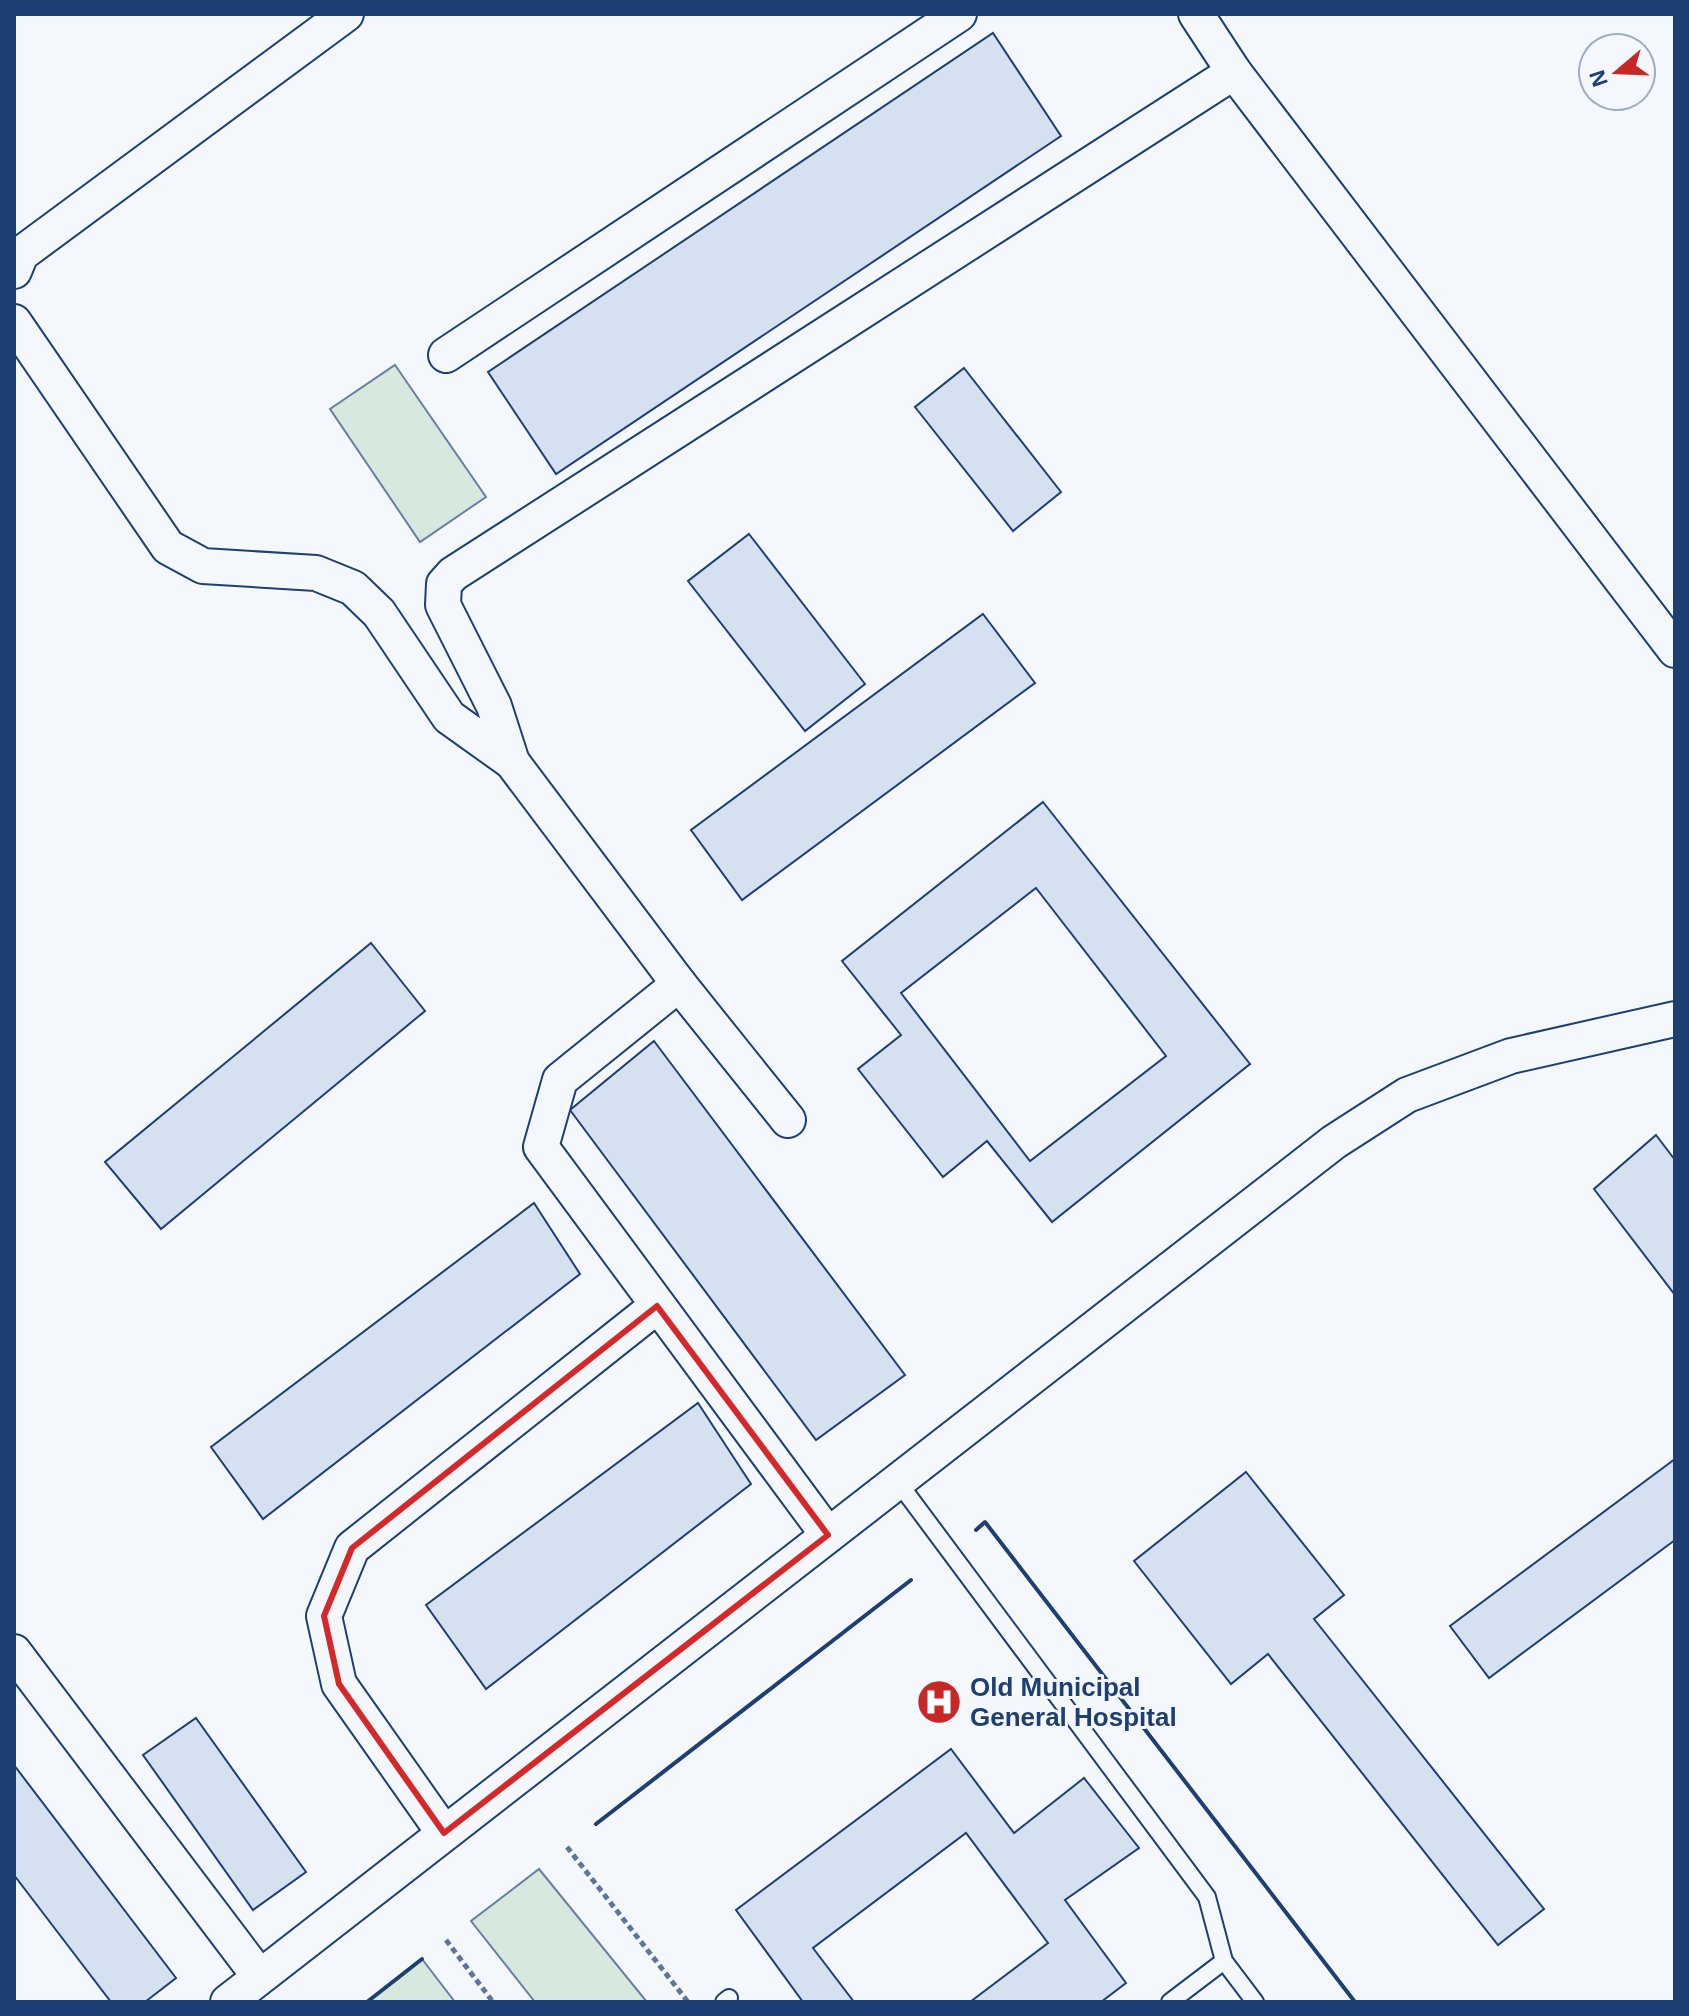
<svg xmlns="http://www.w3.org/2000/svg" width="1689" height="2016" viewBox="0 0 1689 2016" font-family="Helvetica,sans-serif">
  <style>
    .garden { fill: #d7e8df; stroke: #687fa3; stroke-width: 2 }
    .building { fill: #d5e0f0; stroke: #1d3f73; stroke-width: 2; fill-rule: evenodd }
    .lines { fill: none; stroke-linecap: round; stroke-linejoin: round }
    .service-casing { stroke: #1d3f73; stroke-width: 20 }
    .minor-casing { stroke: #1d3f73; stroke-width: 38 }
    .path { stroke: #5e769c; stroke-width: 5; stroke-dasharray: 6 4; stroke-linecap: butt }
    .service { stroke: #f4f7fb; stroke-width: 16 }
    .minor { stroke: #f4f7fb; stroke-width: 34 }
    .wall { stroke: #1d3f73; stroke-width: 4 }
    .marked { fill: none; stroke: #d62828; stroke-width: 6; stroke-linejoin: round }
    .labels { text-anchor: middle; dominant-baseline: central; stroke-width: 6; stroke-linejoin: round; paint-order: stroke }
    .poi-label { font-size: 26px; font-weight: bold; fill: #1d3f73; stroke: #f4f7fb; text-anchor: start }
  </style>
  <rect width="100%" height="100%" fill="#f4f7fb"/>
  <g class="garden">
    <polygon points="395,365 486,497 420,542 330,409"/>
    <polygon points="539,1869 647,2002 535,2002 471,1921"/>
    <polygon points="422,1959 455,2002 367,2002"/>
  </g>
  <g class="building">
    <polygon points="993,33 1061,136 556,474 488,372"/>
    <polygon points="964,368 1061,492 1013,531 915,407"/>
    <polygon points="749,534 865,684 805,731 688,581"/>
    <polygon points="983,614 1035,683 742,900 691,830"/>
    <path d="M1043 802 1250 1064 1052 1222 987 1141 943 1177 858 1069 901 1035 842 961ZM1036 888 1166 1056 1030 1161 901 993Z"/>
    <polygon points="371,943 425,1011 161,1229 105,1162"/>
    <polygon points="654,1041 905,1375 816,1440 570,1110"/>
    <polygon points="1656,1135 1675,1160 1675,1295 1594,1189"/>
    <polygon points="534,1203 580,1274 263,1519 211,1447"/>
    <polygon points="698,1403 751,1484 486,1689 426,1605"/>
    <polygon points="1675,1459 1675,1540 1489,1678 1450,1626"/>
    <polygon points="1246,1472 1344,1595 1314,1619 1544,1909 1498,1945 1268,1654 1231,1684 1134,1561"/>
    <polygon points="196,1718 306,1872 253,1910 143,1755"/>
    <polygon points="951,1749 1014,1833 1084,1778 1139,1848 1065,1900 1126,1983 1101,2002 970,2002 1048,1943 966,1833 813,1948 854,2002 803,2002 736,1910"/>
    <polygon points="14,1765 176,1978 145,2002 111,2002 14,1875"/>
  </g>
  <g class="lines">
    <g class="service-casing">
      <g id="service">
        <polyline points="898,1482 1207,1897 1224,1961 1255,2002"/>
        <polyline points="724,2002 729,1998"/>
        <polyline points="1170,2002 1224,1961"/>
      </g>
    </g>
    <g class="minor-casing">
      <g id="minor">
        <polyline points="1196,14 1234,72 1675,650"/>
        <polyline points="14,271 21,254 346,14"/>
        <polyline points="14,322 168,547 203,566 316,573 353,588 379,613 449,717 512,762 679,984 788,1120"/>
        <polyline points="446,355 959,14"/>
        <polyline points="512,762 494,706 443,605 444,584 453,574 1234,72"/>
        <polyline points="679,984 560,1080 541,1147 828,1535"/>
        <polyline points="14,1652 259,1976"/>
        <polyline points="444,1833 339,1684 324,1616 352,1548 657,1306"/>
        <polyline points="228,2002 1334,1142 1407,1095 1511,1056 1675,1019"/>
      </g>
    </g>
    <g class="path">
      <polyline points="567,1847 688,2002"/>
      <polyline points="446,1940 493,2002"/>
    </g>
    <use href="#service" class="service"/>
    <use href="#minor" class="minor"/>
    <g class="wall">
      <polyline points="976,1530 985,1522 1355,2002"/>
      <polyline points="596,1824 911,1580"/>
      <polyline points="367,2002 422,1959"/>
    </g>
  </g>
  <path class="marked" d="M657 1306 828 1535 444 1833 339 1684 324 1616 352 1548Z"/>
  <defs>
    <g id="hospital-disc" transform="scale(2.3)"><circle r="9.5" fill="#c62828" stroke="#f4f7fb"/><path d="M-5-5h3v3.5h4V-5h3V5h-3V1.5h-4V5h-3Z" fill="#fff"/></g>
  </defs>
  <g fill-rule="evenodd">
    <use href="#hospital-disc" x="939" y="1702"/>
  </g>
  <g class="labels">
    <g class="poi-label">
      <text x="970" y="1687">Old Municipal<tspan x="970" dy="30">General Hospital</tspan></text>
    </g>
  </g>
  <rect width="1689" height="2016" fill="none" stroke="#1d3f73" stroke-width="32"/>
  <g transform="translate(1617 72) rotate(251)"><circle r="38" fill="#f4f7fb" stroke="#9eadc5" stroke-width="2"/>
  <path d="M0-6L14 30L0 20L-14 30Z" fill="#c62828"/>
  <text y="-12" font-size="22" font-weight="bold" text-anchor="middle" fill="#1d3f73">N</text>
  </g>
</svg>
